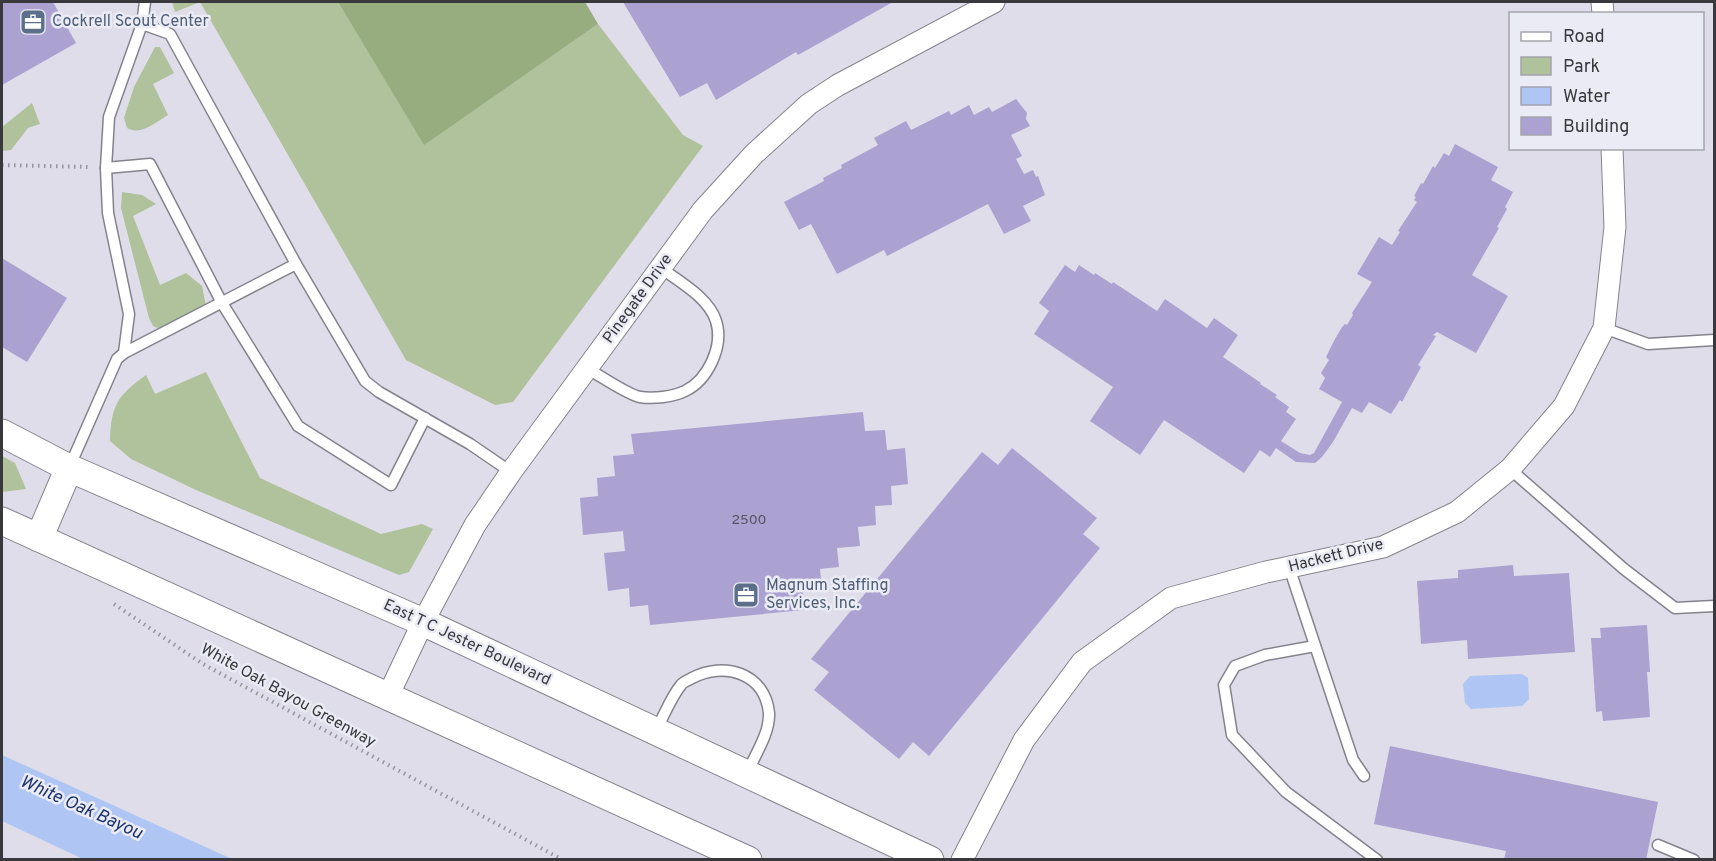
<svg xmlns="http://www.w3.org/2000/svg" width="1716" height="861" viewBox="0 0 1716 861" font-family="Overpass,sans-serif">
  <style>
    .green { fill: #afc29b }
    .forest { fill: #97ad7f }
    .water { fill: #afc6f4 }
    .building { fill: #aba2d1 }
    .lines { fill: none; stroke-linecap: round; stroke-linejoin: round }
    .service-casing { stroke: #84838d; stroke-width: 13 }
    .minor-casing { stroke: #84838d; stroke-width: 23 }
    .tertiary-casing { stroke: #84838d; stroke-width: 29 }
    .path { stroke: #96959e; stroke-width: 4; stroke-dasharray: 1.5 4.5; stroke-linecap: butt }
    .service { stroke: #fff; stroke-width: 10 }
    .minor { stroke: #fff; stroke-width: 21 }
    .tertiary { stroke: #fff; stroke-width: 27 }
    .labels { text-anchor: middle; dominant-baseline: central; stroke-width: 5; stroke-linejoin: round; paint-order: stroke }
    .number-label { font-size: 14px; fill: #565362 }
    .service-label { font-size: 16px; fill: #4e5e75; stroke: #ebebf6; text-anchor: start }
    .street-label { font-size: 16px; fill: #39393d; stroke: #ebebf6 }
    .water-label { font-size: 18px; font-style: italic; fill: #1c356b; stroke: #ebebf6 }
  </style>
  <rect width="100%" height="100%" fill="#dedde9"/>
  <g class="green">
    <polygon points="172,2 338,2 424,144 598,24 683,135 703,146 513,402 495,405 406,360 200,2 175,12"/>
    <path d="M155 47H160L174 73 153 84 168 115C156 122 141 136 127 128L124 118 134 87Z"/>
    <polygon points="32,103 40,124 28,128 11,150 3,151 2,127"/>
    <polygon points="122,192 142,195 156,204 133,216 160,285 186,273 202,286 206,306 160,329 153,326 149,318 121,208"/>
    <path d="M206 372 260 478 381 534 422 524 433 529 409 572 399 575 196 490 131 459 110 441C111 405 118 395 146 375L155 394Z"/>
    <polygon points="2,456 15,463 26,489 2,492"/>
  </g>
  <polygon class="forest" points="338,2 585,2 598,24 424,145"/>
  <g class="water">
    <polygon points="1522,674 1528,678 1529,699 1522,706 1471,709 1465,703 1463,684 1470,676"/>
    <polygon points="2,755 232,859 83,859 2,821"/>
  </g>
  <g class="building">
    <polygon points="2,2 53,2 76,43 2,85"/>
    <polygon points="623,2 893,2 798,55 796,52 716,100 707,83 680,97"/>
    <polygon points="1016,99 1027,113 1026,119 1030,126 1011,135 1022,156 1016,159 1024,174 1033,170 1036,177 1038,176 1045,195 1023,206 1031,221 1004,234 988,204 887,256 884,250 837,274 811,224 799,230 784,202 824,181 823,178 842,168 841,165 878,145 874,138 906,121 911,130 949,111 951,115 969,105 974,115 989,107 992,112"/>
    <polygon points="1455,144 1498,167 1491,180 1513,192 1505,207 1507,209 1497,227 1499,228 1472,275 1508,296 1476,353 1437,332 1433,335 1436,336 1418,365 1421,367 1402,402 1400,400 1391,414 1369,402 1362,413 1352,408 1333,442 1322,457 1315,463 1296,462 1276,448 1270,457 1260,450 1244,473 1164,420 1140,455 1090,421 1113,387 1034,334 1049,311 1039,303 1065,265 1075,272 1079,265 1094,275 1095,273 1112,284 1113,282 1157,311 1165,299 1207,328 1214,318 1238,335 1223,357 1261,383 1260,384 1277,395 1275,397 1289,407 1286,412 1296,419 1281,441 1300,453 1310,455 1314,453 1342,402 1319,389 1325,378 1321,373 1329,360 1326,357 1335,339 1342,327 1345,324 1347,325 1353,315 1352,313 1372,282 1357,274 1379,237 1392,245 1400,232 1398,231 1417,202 1414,200 1416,197 1414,196 1421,183 1423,184 1433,166 1435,168 1444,153 1449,156"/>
    <polygon points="2,258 67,298 27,362 2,347"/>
    <polygon points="863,412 865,431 885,430 887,450 905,448 908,484 891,486 892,505 875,506 876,525 858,527 860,546 837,548 839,567 820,569 822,590 803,591 804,610 650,625 648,605 630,607 629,588 608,591 604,553 625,551 623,531 583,535 580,498 598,496 597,478 615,476 613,456 634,454 631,434"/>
    <polygon points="1012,448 1097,518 1083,534 1100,548 929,756 913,742 899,759 814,690 829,672 811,659 982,452 998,465"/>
    <polygon points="1513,565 1514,576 1569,573 1575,652 1468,659 1467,640 1421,644 1417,581 1458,578 1458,570"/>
    <polygon points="1647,625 1650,672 1647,672 1650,717 1603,721 1602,711 1596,712 1591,638 1601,638 1600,628"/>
    <polygon points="1390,746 1658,802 1646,860 1504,860 1506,851 1374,824"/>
  </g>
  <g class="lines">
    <g class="service-casing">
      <g id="service">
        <polyline points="142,24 170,34 296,264 365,381 379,392 470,444 511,472"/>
        <polyline points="106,168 150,164 222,303 298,426 391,485 425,418"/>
        <polyline points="1604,328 1648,344 1714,340"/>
        <polyline points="124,353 296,264"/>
        <path d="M588 369C599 375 628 395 640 397 653 399 673 397 685 391 708 380 724 346 716 321 709 298 680 282 661 268"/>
        <polyline points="69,468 117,359 124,353 129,314 108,213 106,168 109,117 142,24 145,2"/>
        <polyline points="1510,469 1624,569 1675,608 1714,606"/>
        <polyline points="1289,567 1353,760 1364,776"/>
        <polyline points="1315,646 1265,655 1235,666 1224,685 1232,735 1286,792 1377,860"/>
        <path d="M656 730C664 716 671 697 681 685 683 682 689 680 692 678 724 661 765 673 769 713 770 733 755 755 747 773"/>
        <polyline points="1658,845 1694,860"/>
      </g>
    </g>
    <g class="minor-casing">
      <g id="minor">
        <polyline points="1602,2 1603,14"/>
        <polyline points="388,696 423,622 475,525 511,472 703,210 754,154 809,104 838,85 994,2"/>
        <polyline points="962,860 1024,740 1082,662 1171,598 1266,572 1383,547 1457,512 1510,469 1564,406 1604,328 1615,227 1612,148"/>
      </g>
    </g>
    <g class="tertiary-casing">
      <g id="tertiary">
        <polyline points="2,433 69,468 423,622 930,860"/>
        <polyline points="2,521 748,860"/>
        <polyline points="39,538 69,468"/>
      </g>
    </g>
    <g class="path">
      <polyline points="2,165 88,167"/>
      <polyline points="114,604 203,664 563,860"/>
    </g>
    <use href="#service" class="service"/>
    <use href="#minor" class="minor"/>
    <use href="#tertiary" class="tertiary"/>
  </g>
  <defs>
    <g id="office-square" transform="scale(1.35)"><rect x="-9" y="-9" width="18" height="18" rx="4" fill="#5c6f8a" stroke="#ebebf6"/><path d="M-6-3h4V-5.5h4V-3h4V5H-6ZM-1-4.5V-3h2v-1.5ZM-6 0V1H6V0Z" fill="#fff"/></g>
  </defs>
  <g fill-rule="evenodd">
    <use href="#office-square" x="33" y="22"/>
    <use href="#office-square" x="746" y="595"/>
  </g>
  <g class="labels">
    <g class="number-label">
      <text x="749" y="520">2500</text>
    </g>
    <g class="service-label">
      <text x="52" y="22">Cockrell Scout Center</text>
      <text x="766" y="586">Magnum Staffing<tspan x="766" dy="18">Services, Inc.</tspan></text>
    </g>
    <g class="street-label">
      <text transform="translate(638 299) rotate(-54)">Pinegate Drive</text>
      <text transform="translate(1336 556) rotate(-14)">Hackett Drive</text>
      <text transform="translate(467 643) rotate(25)">East T C Jester Boulevard</text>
      <text transform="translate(288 696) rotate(29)">White Oak Bayou Greenway</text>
    </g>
    <g class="water-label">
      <text transform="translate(81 808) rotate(24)">White Oak Bayou</text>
    </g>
  </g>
  <rect width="1716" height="861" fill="none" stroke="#39393d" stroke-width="6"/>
  <rect x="1509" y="12" width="195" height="138" fill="#ebebf6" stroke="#a4a4ac" stroke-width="1.5"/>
  <rect x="1521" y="32" width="30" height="9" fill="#ffffff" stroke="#a4a4ac" stroke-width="1.5"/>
  <text x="1563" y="42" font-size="18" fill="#39393d">Road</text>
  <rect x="1521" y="57" width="30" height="18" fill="#afc29b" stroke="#a4a4ac" stroke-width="1.5"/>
  <text x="1563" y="72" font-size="18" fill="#39393d">Park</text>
  <rect x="1521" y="87" width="30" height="18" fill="#afc6f4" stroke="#a4a4ac" stroke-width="1.5"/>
  <text x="1563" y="102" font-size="18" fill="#39393d">Water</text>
  <rect x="1521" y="117" width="30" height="18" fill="#aba2d1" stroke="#a4a4ac" stroke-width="1.5"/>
  <text x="1563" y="132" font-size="18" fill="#39393d">Building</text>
</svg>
